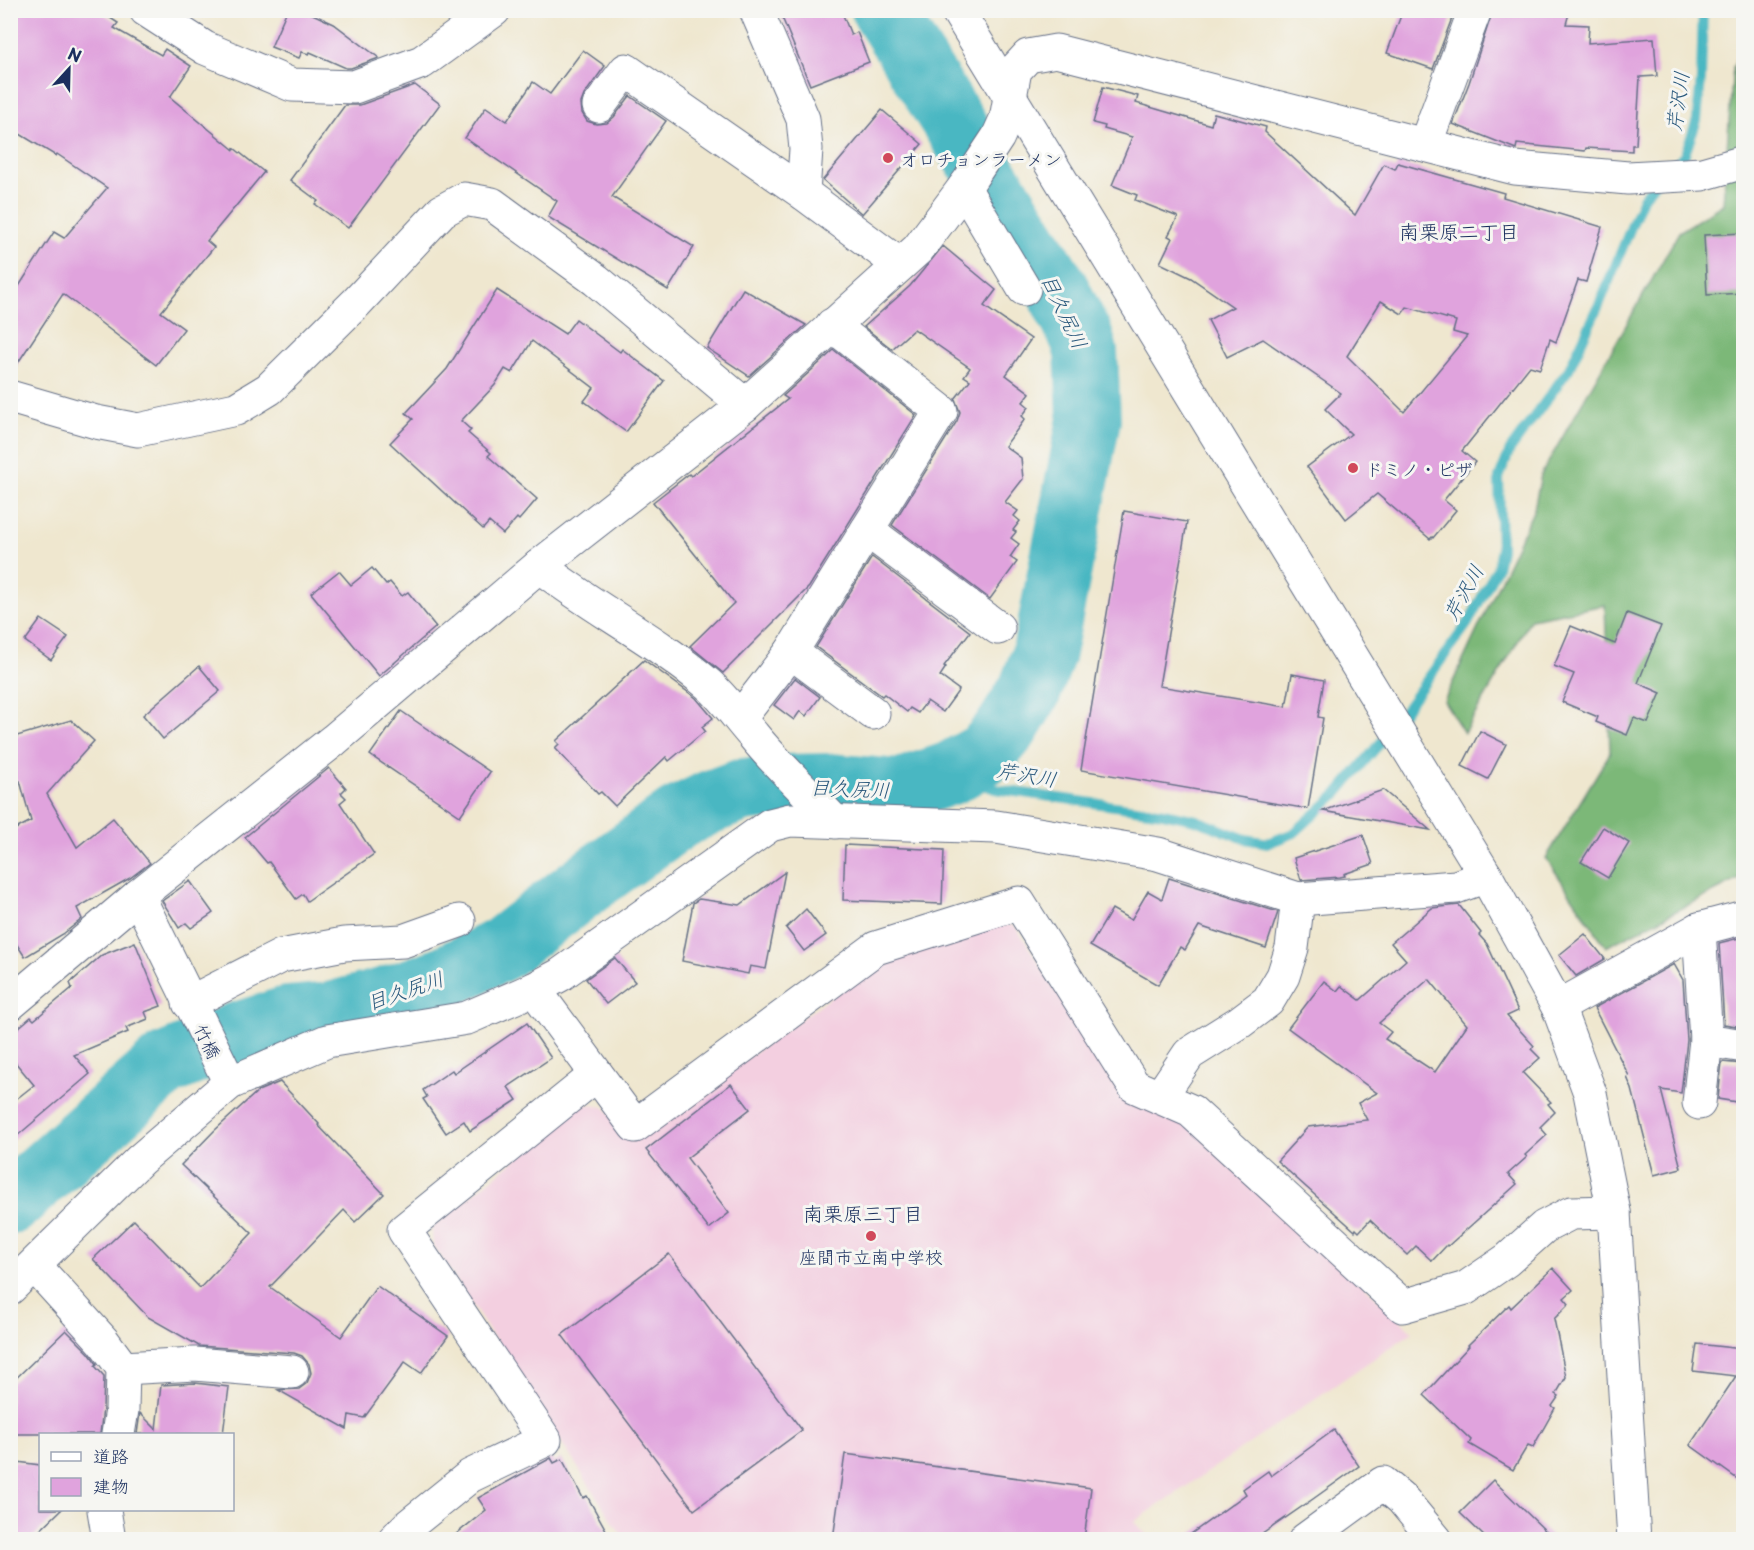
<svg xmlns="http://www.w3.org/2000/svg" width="1754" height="1550" viewBox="0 0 1754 1550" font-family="'Playpen Sans','Klee One',sans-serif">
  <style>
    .built { fill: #f3cfe0 }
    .forest { fill: #7bb878; stroke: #4b746b; stroke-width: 1.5 }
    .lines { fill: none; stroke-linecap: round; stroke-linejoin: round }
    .stream { stroke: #49b7c2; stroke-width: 10 }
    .river { stroke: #49b7c2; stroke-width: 64 }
    .building { fill: #e0a3dd; fill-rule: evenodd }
    .minor-casing { stroke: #656f86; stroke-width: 35 }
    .minor { stroke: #fff; stroke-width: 33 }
    .poi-dot { fill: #d1495b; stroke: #f6f6f2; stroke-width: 2 }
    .labels { text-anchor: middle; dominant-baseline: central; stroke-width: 6; stroke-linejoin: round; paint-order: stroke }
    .poi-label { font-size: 18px; fill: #1b2f5e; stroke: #f6f6f2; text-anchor: start }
    .street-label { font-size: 18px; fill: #1b2f5e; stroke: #f6f6f2 }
    .water-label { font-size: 20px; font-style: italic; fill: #29587c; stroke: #f6f6f2 }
    .neighbourhood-label { font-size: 20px; fill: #1b2f5e; stroke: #f6f6f2 }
  </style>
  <rect width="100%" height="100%" fill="#f6f6f2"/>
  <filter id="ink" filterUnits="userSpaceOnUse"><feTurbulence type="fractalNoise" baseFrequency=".0167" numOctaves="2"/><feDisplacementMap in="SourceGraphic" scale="12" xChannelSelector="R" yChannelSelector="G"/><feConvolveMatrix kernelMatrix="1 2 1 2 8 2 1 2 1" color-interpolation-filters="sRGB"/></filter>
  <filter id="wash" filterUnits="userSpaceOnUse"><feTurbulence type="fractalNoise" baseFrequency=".008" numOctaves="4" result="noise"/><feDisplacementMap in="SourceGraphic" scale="24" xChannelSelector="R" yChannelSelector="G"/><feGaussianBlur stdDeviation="1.35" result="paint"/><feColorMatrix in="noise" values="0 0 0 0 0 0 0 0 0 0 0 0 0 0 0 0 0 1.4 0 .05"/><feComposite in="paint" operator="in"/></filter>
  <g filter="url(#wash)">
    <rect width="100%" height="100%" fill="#efe7cf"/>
    <polygon class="built" points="1000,922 1016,927 1124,1100 1185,1120 1413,1332 1134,1522 1151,1539 624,1539 433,1244 432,1228 583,1104 604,1107 632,1142 882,960"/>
    <polygon class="forest" points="1743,48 1743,877 1606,947 1546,858 1610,753 1605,605 1531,619 1464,733 1444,701 1534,509 1541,475 1679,232 1723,204 1733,67"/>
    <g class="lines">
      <g class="stream">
        <polyline points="1672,167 1685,154 1697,120 1701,79 1703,10"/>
        <polyline points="951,773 995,789 1163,813 1196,820 1245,839 1268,843 1294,833 1337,794 1387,735 1468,623 1497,568 1501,549 1499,478 1510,450 1569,369 1599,305 1643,198 1654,184"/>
      </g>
      <polyline class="river" points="10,1203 165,1065 237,1034 287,1018 330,1014 386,999 439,980 502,949 589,882 678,818 710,802 743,790 780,786 828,785 898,791 951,773 986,753 1007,728 1030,690 1044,652 1089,419 1086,352 1081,336 1055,285 883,10"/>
    </g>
    <g id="blocks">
      <g class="building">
        <polygon points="10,10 98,10 118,23 114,28 161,55 165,49 191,66 170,97 234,150 234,148 264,172 207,241 214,247 161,312 184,329 156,365 63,294 10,375 10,300 54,232 64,238 107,188 57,154 56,156 10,128"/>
        <polygon points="287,10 304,10 334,24 379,58 351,68 346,68 310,52 309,54 302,52 299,58 271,47"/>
        <polygon points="779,10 841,10 851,35 857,32 869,62 810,85"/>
        <polygon points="1403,10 1455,10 1433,69 1387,53"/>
        <polygon points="1493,10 1570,10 1566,24 1589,25 1588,43 1654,38 1657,76 1640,77 1636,145 1632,145 1632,151 1586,148 1585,151 1517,144 1516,149 1453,124 1469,83"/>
        <polygon points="583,50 605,66 584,95 581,103 582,113 587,121 596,124 607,123 614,117 630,96 666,121 612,197 694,247 668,290 548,217 557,201 465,138 486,107 507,121 533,82 550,94"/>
        <polygon points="415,85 440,104 348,228 315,204 318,201 290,180 345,105 360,105"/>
        <path d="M1103 87 1138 96 1136 103 1211 125 1214 113 1266 127 1265 132 1355 215 1384 164 1395 169 1398 163 1504 193 1503 197 1602 227 1586 282 1578 280 1556 342 1550 339 1540 369 1530 366 1462 451 1475 462 1444 500 1456 510 1433 538 1432 537 1430 539 1377 494 1346 519 1307 467 1351 434 1325 409 1341 393 1263 339 1227 357 1208 320 1233 307 1191 278 1160 263 1172 238 1168 236 1178 217 1135 200 1137 195 1112 185 1132 137 1104 129 1105 126 1093 123ZM1381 301 1402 314 1407 307 1456 321 1453 332 1467 336 1404 412 1347 356Z"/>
        <polygon points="882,110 922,144 862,214 823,180"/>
        <polygon points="1743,233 1743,293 1707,295 1704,235"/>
        <polygon points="943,246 996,290 984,306 1031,339 1006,375 1030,393 1023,402 1029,407 1022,416 1025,419 1005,446 1021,458 1023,479 1005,502 1018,511 1014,516 1020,521 1013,530 1016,532 1011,538 1019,544 1010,557 1017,562 990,599 892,525 957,421 960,412 955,399 970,380 964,376 970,368 914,329 892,349 864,327 910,286"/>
        <polygon points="743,289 806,325 749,376 707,348"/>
        <polygon points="497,290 565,334 576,319 620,352 622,349 664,381 626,432 584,401 594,388 532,341 512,373 505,369 495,385 461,421 471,430 468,433 491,453 488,456 537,499 519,520 517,518 503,534 489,522 483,529 390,443 413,419 406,413 447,369"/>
        <polygon points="834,350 916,415 809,587 723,673 690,646 734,603 653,502 689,474 691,476 788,399 783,396"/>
        <polygon points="1124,511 1187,522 1159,686 1286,707 1292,674 1324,680 1318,717 1323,718 1308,809 1081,770"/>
        <polygon points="872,557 970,632 944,666 946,667 940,676 959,690 943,712 927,701 918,713 910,708 907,712 884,694 882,696 816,647"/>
        <polygon points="372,568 386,585 390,582 402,596 408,592 436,627 379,676 311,593 339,571 351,585"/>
        <polygon points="1627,613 1661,626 1638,683 1661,693 1648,723 1634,718 1627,735 1596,722 1598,717 1562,702 1574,674 1554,666 1571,626 1615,644"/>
        <polygon points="41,619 68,637 51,660 25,641"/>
        <polygon points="644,660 696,698 713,718 702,727 705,731 669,761 666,757 615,806 601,792 598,794 555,748 559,744 556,741"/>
        <polygon points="199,666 220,691 163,739 143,715"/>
        <polygon points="795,678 820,697 806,716 800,711 794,720 774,705"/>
        <polygon points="401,711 490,772 460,816 370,755"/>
        <polygon points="71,720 94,741 47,794 77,847 113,818 150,863 130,878 77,908 82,919 63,934 25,957 10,934 10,832 31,821 20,781 10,779 10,738"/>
        <polygon points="1480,731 1506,744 1488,779 1462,766"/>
        <polygon points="329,768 346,788 341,793 346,798 340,803 374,854 307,901 303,894 296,899 269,862 267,863 245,837"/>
        <polygon points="1383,790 1430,830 1323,811"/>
        <polygon points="1603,827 1629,843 1608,878 1581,862"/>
        <polygon points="1363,835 1373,864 1344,874 1345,876 1340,877 1301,880 1294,858"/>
        <polygon points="845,845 944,850 942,904 843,900"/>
        <polygon points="785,872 766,969 750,966 748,974 682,961 693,903 699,899 740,905"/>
        <polygon points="1169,878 1278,912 1266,948 1199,926 1185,950 1180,947 1158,985 1090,946 1112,909 1131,920 1148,891 1162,899"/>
        <polygon points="190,881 213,913 191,928 186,923 179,928 162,901"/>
        <path d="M1459 905 1481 933 1479 935 1487 944 1518 1011 1507 1016 1534 1046 1531 1049 1540 1058 1523 1073 1551 1102 1548 1104 1555 1112 1540 1127 1547 1135 1525 1155 1527 1157 1508 1174 1517 1184 1448 1246 1447 1245 1432 1261 1416 1246 1407 1255 1370 1220 1359 1232 1356 1229 1355 1231 1277 1161 1308 1127 1367 1120 1358 1103 1377 1093 1288 1028 1324 981 1337 991 1341 986 1360 1000 1406 960 1391 943 1432 908ZM1429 979 1467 1025 1435 1072 1385 1039 1391 1032 1379 1023Z"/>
        <polygon points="806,909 826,935 804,951 786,928"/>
        <polygon points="1585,934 1605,959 1576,976 1559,955"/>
        <polygon points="1743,937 1743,1027 1724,1024 1719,943"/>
        <polygon points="135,942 161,1006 145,1012 148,1019 126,1028 128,1032 74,1055 90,1074 10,1142 10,1104 34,1085 10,1056 10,1035 31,1017 34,1020 72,988 70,983 102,955"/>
        <polygon points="615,958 635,982 606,1004 586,979"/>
        <polygon points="1674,964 1683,980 1687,1040 1681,1093 1661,1090 1681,1168 1654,1175 1632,1089 1627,1077 1629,1076 1594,1008"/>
        <polygon points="527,1023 551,1058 508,1087 517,1100 470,1131 464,1121 446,1133 423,1099 427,1097 423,1090 452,1070 454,1073"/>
        <polygon points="1722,1062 1743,1064 1743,1103 1718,1099"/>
        <polygon points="280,1082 319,1124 318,1125 384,1194 355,1222 344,1210 270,1287 341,1337 377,1286 448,1336 421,1373 405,1362 364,1418 349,1415 347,1429 278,1390 299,1389 307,1383 311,1373 309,1364 302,1356 294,1353 199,1346 148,1317 93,1259 134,1220 200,1288 252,1233 181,1165 214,1131 258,1091"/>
        <polygon points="731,1084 750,1109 687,1158 729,1213 709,1229 646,1150"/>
        <polygon points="669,1254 802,1430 694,1510 562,1335"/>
        <polygon points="1553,1268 1573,1290 1564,1298 1569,1304 1554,1319 1566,1377 1556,1394 1559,1396 1552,1406 1555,1408 1533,1447 1528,1445 1513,1470 1469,1444 1471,1440 1424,1395 1469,1346 1468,1345 1509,1305 1511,1308"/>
        <polygon points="66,1330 89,1353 97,1364 95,1366 104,1376 103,1408 100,1434 10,1434 10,1384"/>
        <polygon points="1697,1344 1743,1349 1743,1483 1690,1445 1736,1376 1693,1371"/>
        <polygon points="195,1383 229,1387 223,1434 137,1434 140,1413 156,1429 161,1385"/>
        <polygon points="1334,1430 1359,1466 1313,1499 1255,1539 1184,1539 1246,1494 1243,1489 1268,1471 1271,1476"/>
        <polygon points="845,1454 1091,1488 1084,1539 833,1539"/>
        <polygon points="551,1458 554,1463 562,1459 583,1498 587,1496 611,1539 450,1539 486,1510 478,1498"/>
        <polygon points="10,1461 40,1465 40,1509 62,1509 31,1539 10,1539"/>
        <polygon points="1493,1480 1554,1539 1487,1539 1460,1513"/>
      </g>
    </g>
  </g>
  <g filter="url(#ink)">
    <use href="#blocks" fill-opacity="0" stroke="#656f86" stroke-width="1.5"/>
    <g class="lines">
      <g class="minor-casing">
        <g id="minor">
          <polyline points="146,10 205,48 292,85 354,87 422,62 494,10"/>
          <polyline points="756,10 803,119 806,149 803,193"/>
          <polyline points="957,10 1486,876 1558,1007 1590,1093 1614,1212 1634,1540"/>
          <polyline points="599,106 626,70 803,193 900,265"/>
          <polyline points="1425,145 1475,10"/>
          <polyline points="964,188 1024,289"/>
          <polyline points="10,397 96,422 138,430 236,409 269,389 357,302 442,211 464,199 492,204 596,280 745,405"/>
          <polyline points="867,530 998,628"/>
          <path d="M539 566C593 608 655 639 708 684 725 699 738 718 753 735 778 766 808 793 835 822"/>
          <polyline points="791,652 873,713"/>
          <polyline points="740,718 791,652 941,411 832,325"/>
          <polyline points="138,896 230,1083"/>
          <polyline points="1699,929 1706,1040 1699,1103"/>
          <polyline points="534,989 635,1126 876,948 1019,903 1134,1086 1191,1111 1403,1306 1466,1288 1507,1260 1544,1227 1571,1213 1614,1212"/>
          <polyline points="189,1003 281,956 344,944 403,941 459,921"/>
          <polyline points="10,1004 138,896 334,740 539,566 745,405 918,249 969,181 998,137 1006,119 1015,70 1028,56 1056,51 1515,168 1628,178 1702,174 1744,162"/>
          <polyline points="1558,1007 1699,929 1744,917"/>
          <polyline points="1706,1040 1744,1046"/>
          <polyline points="1160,1097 1189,1054 1240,1022 1268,1001 1283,976 1292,948 1298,899"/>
          <polyline points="35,1266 103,1341 123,1368 122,1410 118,1434"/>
          <polyline points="10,1288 140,1160 230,1083 327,1041 467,1018 534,989 560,975 770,825 790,820 996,827 1158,854 1298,899 1456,887 1486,876"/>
          <polyline points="123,1368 195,1364 292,1372"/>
          <polyline points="104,1510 109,1540"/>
          <polyline points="394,1540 408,1526 470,1476 545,1440 404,1230 596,1075"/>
          <polyline points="1305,1540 1383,1483 1402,1499 1436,1540"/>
        </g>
      </g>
      <use href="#minor" class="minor"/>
    </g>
  </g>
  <g class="poi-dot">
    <circle cx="888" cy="158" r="6"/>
    <circle cx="1353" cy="468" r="6"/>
    <circle cx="871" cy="1236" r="6"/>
  </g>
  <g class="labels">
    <g class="poi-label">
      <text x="900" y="158">オロチョンラーメン</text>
      <text x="1365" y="468">ドミノ・ピザ</text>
      <text x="871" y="1256" text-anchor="middle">座間市立南中学校</text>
    </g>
    <g class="street-label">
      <text transform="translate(208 1041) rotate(63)">竹橋</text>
    </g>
    <g class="water-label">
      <text transform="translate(1677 101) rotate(-82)">芹沢川</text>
      <text transform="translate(1065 311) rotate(65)">目久尻川</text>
      <text transform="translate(1463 592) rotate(-61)">芹沢川</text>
      <text transform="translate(1027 774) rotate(10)">芹沢川</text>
      <text transform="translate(850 788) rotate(2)">目久尻川</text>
      <text transform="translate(405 990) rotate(-19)">目久尻川</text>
    </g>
    <g class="neighbourhood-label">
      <text x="1459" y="231">南栗原二丁目</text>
      <text x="863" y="1213">南栗原三丁目</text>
    </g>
  </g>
  <rect width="1754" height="1550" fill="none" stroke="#f6f6f2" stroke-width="36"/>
  <rect x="39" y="1433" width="195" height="78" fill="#f6f6f2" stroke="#9ea6b7" stroke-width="1.5"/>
  <rect x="51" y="1452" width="30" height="9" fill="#ffffff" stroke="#9ea6b7" stroke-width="1.5"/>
  <text x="93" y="1463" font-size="18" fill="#1b2f5e">道路</text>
  <rect x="51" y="1478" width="30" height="18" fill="#e0a3dd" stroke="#9ea6b7" stroke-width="1.5"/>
  <text x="93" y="1493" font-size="18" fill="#1b2f5e">建物</text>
  <g transform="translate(69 69) rotate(22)" stroke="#f6f6f2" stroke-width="4.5" paint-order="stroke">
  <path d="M0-4.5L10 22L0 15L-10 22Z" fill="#1b2f5e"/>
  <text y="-9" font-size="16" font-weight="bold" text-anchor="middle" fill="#1b2f5e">N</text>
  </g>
</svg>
